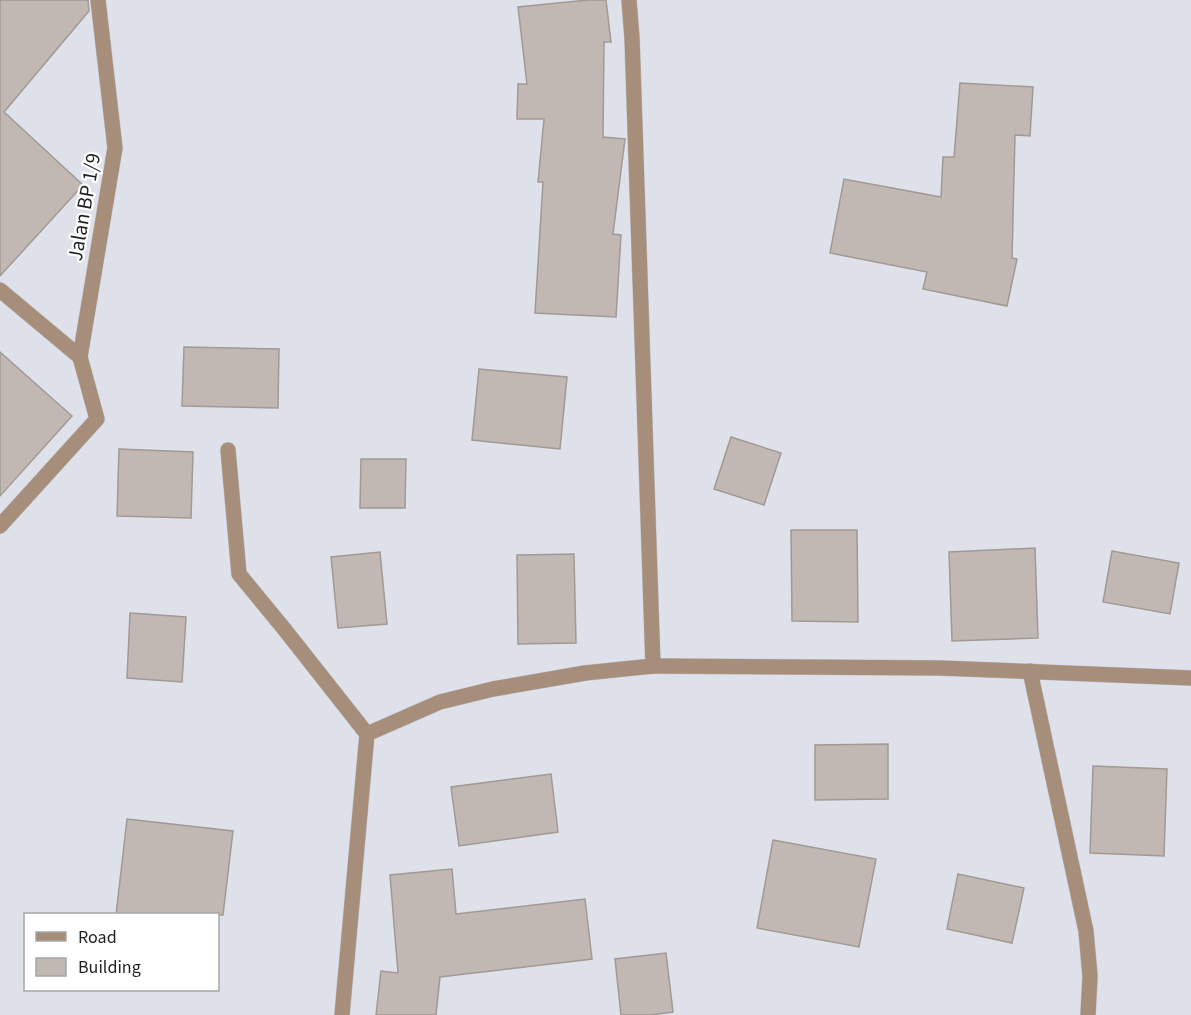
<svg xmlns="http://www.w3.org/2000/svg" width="1191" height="1015" viewBox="0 0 1191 1015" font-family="'Source Sans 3',sans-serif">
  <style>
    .building { fill: #c1b8b4; stroke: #a19994; stroke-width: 1.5 }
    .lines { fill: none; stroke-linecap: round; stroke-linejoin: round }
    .minor-casing { stroke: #bcbec5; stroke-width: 16 }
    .minor { stroke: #a68e7a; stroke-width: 15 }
    .labels { text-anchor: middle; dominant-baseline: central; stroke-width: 4.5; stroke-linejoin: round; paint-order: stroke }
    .street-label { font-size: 21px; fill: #1f2023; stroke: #fff }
  </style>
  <rect width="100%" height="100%" fill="#dee1e9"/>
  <g class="building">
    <polygon points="0,0 88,0 89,11 4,112 83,185 0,276"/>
    <polygon points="588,0 606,0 611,42 604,42 603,137 625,139 613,234 621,235 616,317 535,313 543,182 538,182 544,119 517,119 518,84 527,84 518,7"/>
    <polygon points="960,83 1033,87 1030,136 1015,135 1012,258 1017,259 1007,306 923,289 927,272 830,253 844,179 941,197 943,157 954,157"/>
    <polygon points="184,347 279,349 278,408 182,406"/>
    <polygon points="0,352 72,416 0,496"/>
    <polygon points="479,369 567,377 560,449 472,440"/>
    <polygon points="731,437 781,453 764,505 714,489"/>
    <polygon points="119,449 193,452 191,518 117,516"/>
    <polygon points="361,459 406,459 405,508 360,508"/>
    <polygon points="791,530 857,530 858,622 792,621"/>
    <polygon points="1035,548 1038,638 952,641 949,552"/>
    <polygon points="1112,551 1179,563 1170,614 1103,602"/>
    <polygon points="380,552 387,624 338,628 331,557"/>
    <polygon points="574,554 576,643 518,644 517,555"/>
    <polygon points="130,613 186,617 182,682 127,678"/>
    <polygon points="888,744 888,799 815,800 815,745"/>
    <polygon points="1093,766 1167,769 1164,856 1090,853"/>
    <polygon points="551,774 558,832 459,846 451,787"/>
    <polygon points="127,819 233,831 223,915 116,915"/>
    <polygon points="773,840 876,859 859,947 757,928"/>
    <polygon points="452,869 456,914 585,899 592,959 440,977 436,1015 376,1015 381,971 398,973 390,875"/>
    <polygon points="958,874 1024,888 1012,943 947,929"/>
    <polygon points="666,953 673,1012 650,1015 621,1015 615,959"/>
  </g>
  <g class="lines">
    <g class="minor-casing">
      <g id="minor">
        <polyline points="0,290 80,357"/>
        <polyline points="228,450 239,574 285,630 367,734"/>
        <polyline points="0,526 97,419 80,357 115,148 98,0"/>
        <polyline points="653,666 940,668 1191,678"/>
        <polyline points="1030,671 1086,931 1090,976 1088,1015"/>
        <polyline points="342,1015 367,734 440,702 493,689 585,673 653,666 632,38 629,0"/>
      </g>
    </g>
    <use href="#minor" class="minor"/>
  </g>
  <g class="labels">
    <g class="street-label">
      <text transform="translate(84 207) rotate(-80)">Jalan BP 1/9</text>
    </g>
  </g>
  <rect x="24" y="913" width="195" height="78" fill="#ffffff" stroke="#a5a6a7" stroke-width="1.5"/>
  <rect x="36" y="932" width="30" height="9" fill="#a68e7a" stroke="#a5a6a7" stroke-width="1.5"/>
  <text x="78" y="943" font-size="18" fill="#1f2023">Road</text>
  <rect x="36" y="958" width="30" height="18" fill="#c1b8b4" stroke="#a5a6a7" stroke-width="1.5"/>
  <text x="78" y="973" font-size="18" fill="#1f2023">Building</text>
</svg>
